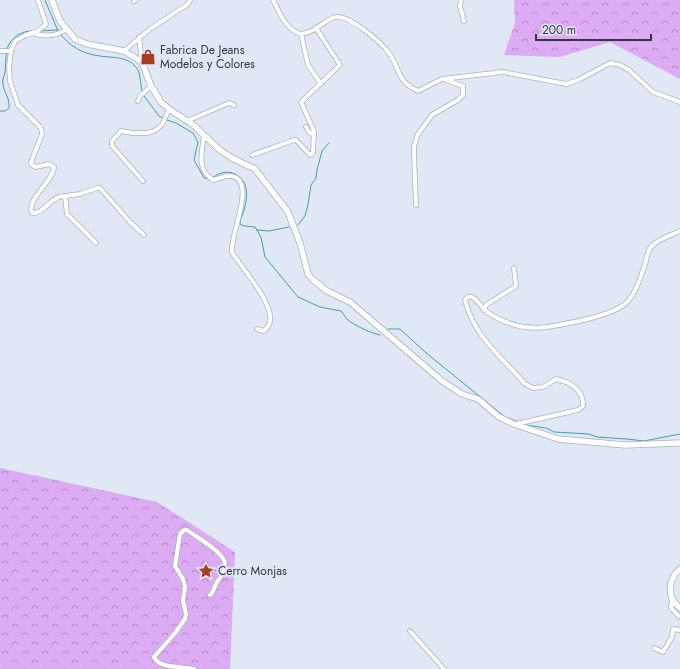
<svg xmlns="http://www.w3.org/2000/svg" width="680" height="669" viewBox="0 0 680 669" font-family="Jost,sans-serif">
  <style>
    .forest { fill: url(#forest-crowns) }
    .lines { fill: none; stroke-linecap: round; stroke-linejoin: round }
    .stream { stroke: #449fac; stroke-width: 1 }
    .minor-casing { stroke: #aab2be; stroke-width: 5.5 }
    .secondary-casing { stroke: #aab2be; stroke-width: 7 }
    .minor { stroke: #fff; stroke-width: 4 }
    .secondary { stroke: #fff; stroke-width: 5.5 }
    .labels { text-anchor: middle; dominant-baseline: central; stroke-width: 4; stroke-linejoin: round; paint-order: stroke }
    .poi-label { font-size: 12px; fill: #34373c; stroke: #e0e7f5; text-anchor: start }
  </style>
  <defs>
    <pattern id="forest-crowns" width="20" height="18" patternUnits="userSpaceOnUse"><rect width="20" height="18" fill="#ddabf3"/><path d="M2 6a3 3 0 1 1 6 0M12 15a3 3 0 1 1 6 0" fill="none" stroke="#b48cc6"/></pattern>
  </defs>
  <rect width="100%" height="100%" fill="#e0e7f5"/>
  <g class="forest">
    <polygon points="514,0 680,0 680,79 610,42 560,57 504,55 515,23"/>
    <polygon points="0,468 157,502 235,552 230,669 0,669"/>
  </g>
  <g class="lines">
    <g class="stream">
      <polyline points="45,0 58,31"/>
      <polyline points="40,31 57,30"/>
      <path d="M60 34C71 47 83 54 100 56 113 58 127 56 136 67 141 73 140 83 142 91"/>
      <path d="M7 49C10 38 22 30 33 31"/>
      <polyline points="144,96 159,116 164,119"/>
      <path d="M0 111H5L9 108C10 97 4 94 3 84 2 80 4 76 5 72 6 65 5 59 7 52"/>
      <polyline points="167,120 176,123 193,133 198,142 194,160 204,178 209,179"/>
      <path d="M212 178C219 173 227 170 235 174 249 182 248 196 244 210 243 215 240 218 240 224L244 226 255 227 261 237 265 257 298 297 320 307 341 311C343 313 345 317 347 319 353 325 373 334 380 335"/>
      <polyline points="298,225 305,216 308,205 311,185 316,178 317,170 322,151 329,143"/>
      <polyline points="257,230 269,231 289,227"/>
      <polyline points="388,329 400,329 425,352 505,417 519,422"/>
      <polyline points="526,425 546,428 554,432 589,434 597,437 627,439 644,441 680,434"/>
    </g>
    <g class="minor-casing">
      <g id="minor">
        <path d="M38 0 46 24 38 31 26 35 15 41 11 51 9 67 10 81 18 105 41 128 42 134 31 162 32 165 36 167 49 164 54 167C53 182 26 199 32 213 45 214 51 195 65 196L67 214 96 243"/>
        <path d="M273 0C280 13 285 29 301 34 307 33 313 31 318 27 324 24 329 17 337 17 349 15 382 43 389 53 401 70 396 81 418 91L442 79 503 72 566 84 578 80 610 63 620 65 629 70 653 92 680 102"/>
        <polyline points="461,0 460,6 464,21"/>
        <polyline points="134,1 136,0"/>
        <path d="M32 33C45 37 56 37 67 29"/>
        <polyline points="301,34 308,65 321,84"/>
        <polyline points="139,37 142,62"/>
        <polyline points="0,51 11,51"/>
        <polyline points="124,51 150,29 188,4 190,0"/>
        <polyline points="138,101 140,96 151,86"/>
        <polyline points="187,121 229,103 234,105"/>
        <polyline points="306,127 309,132 314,135"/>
        <path d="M204 136C202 152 196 170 213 180 219 179 224 175 231 176 258 180 229 236 232 252 233 255 237 259 239 262 248 276 273 304 270 321 270 325 267 328 264 331L257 329"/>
        <polyline points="252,155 294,140 296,140 310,155 313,153 314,131 301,102 340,65 316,28"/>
        <polyline points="143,181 112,146 112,141 121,131 133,133 147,133 154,131 162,125 169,109"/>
        <polyline points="65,196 80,194 97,188 100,188 130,222 144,235"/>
        <polyline points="416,205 414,155 414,146 418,134 432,115 458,100 463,95 463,86 446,80"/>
        <polyline points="484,310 486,305 516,286 514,268"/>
        <path d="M516 424 578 410 583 406C584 390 570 382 556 379L543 387 533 388 525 384C502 357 474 337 465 300 472 289 481 308 487 312 505 324 525 330 547 327 566 324 618 315 629 300 638 289 642 273 646 261 647 256 648 250 651 247 659 238 670 236 680 231"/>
        <polyline points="672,599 671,608 680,617"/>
        <polyline points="410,631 444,669"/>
        <polyline points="654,648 663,652 672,637 673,629 680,630"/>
        <path d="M194 669C182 666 159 669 154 657L175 633 185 619 186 614 183 601 185 587 183 579 175 566 180 534 184 530H187C196 537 226 553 225 565 225 571 221 577 217 582 214 587 214 592 210 595"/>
      </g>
    </g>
    <g class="secondary-casing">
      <g id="secondary">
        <polyline points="52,0 60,21 75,39 87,44 124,51 142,62 151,86 161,102 169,109 192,124 220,150 232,158 255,169 288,212 300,243 308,274 312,279 327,291 350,302 442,381 462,394 478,399 499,417 514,424 558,439 625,445 680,443"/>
        <path d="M680 569C668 579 666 598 680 608"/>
      </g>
    </g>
    <use href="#minor" class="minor"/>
    <use href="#secondary" class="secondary"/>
  </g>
  <defs>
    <g id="shop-bare" transform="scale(1.2)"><path d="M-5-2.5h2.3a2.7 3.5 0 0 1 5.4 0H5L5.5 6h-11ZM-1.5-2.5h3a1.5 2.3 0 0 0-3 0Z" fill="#a63e20" stroke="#e0e7f5" stroke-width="2.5" paint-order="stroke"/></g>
    <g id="sight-bare" transform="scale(1.2)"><path d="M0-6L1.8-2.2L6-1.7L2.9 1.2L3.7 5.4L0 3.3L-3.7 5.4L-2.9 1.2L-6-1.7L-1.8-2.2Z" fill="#a63e20" stroke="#e0e7f5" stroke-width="2.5" paint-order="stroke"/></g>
  </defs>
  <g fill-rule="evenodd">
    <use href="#shop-bare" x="148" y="57"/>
    <use href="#sight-bare" x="206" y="571"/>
  </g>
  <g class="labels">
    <g class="poi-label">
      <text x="160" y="50">Fabrica De Jeans<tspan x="160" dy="14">Modelos y Colores</tspan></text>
      <text x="218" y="571">Cerro Monjas</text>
    </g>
  </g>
  <path d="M536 34v6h115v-6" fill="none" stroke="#34373c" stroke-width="2"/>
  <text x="542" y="34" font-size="12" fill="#34373c" stroke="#e0e7f5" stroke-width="3" paint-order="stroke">200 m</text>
</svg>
